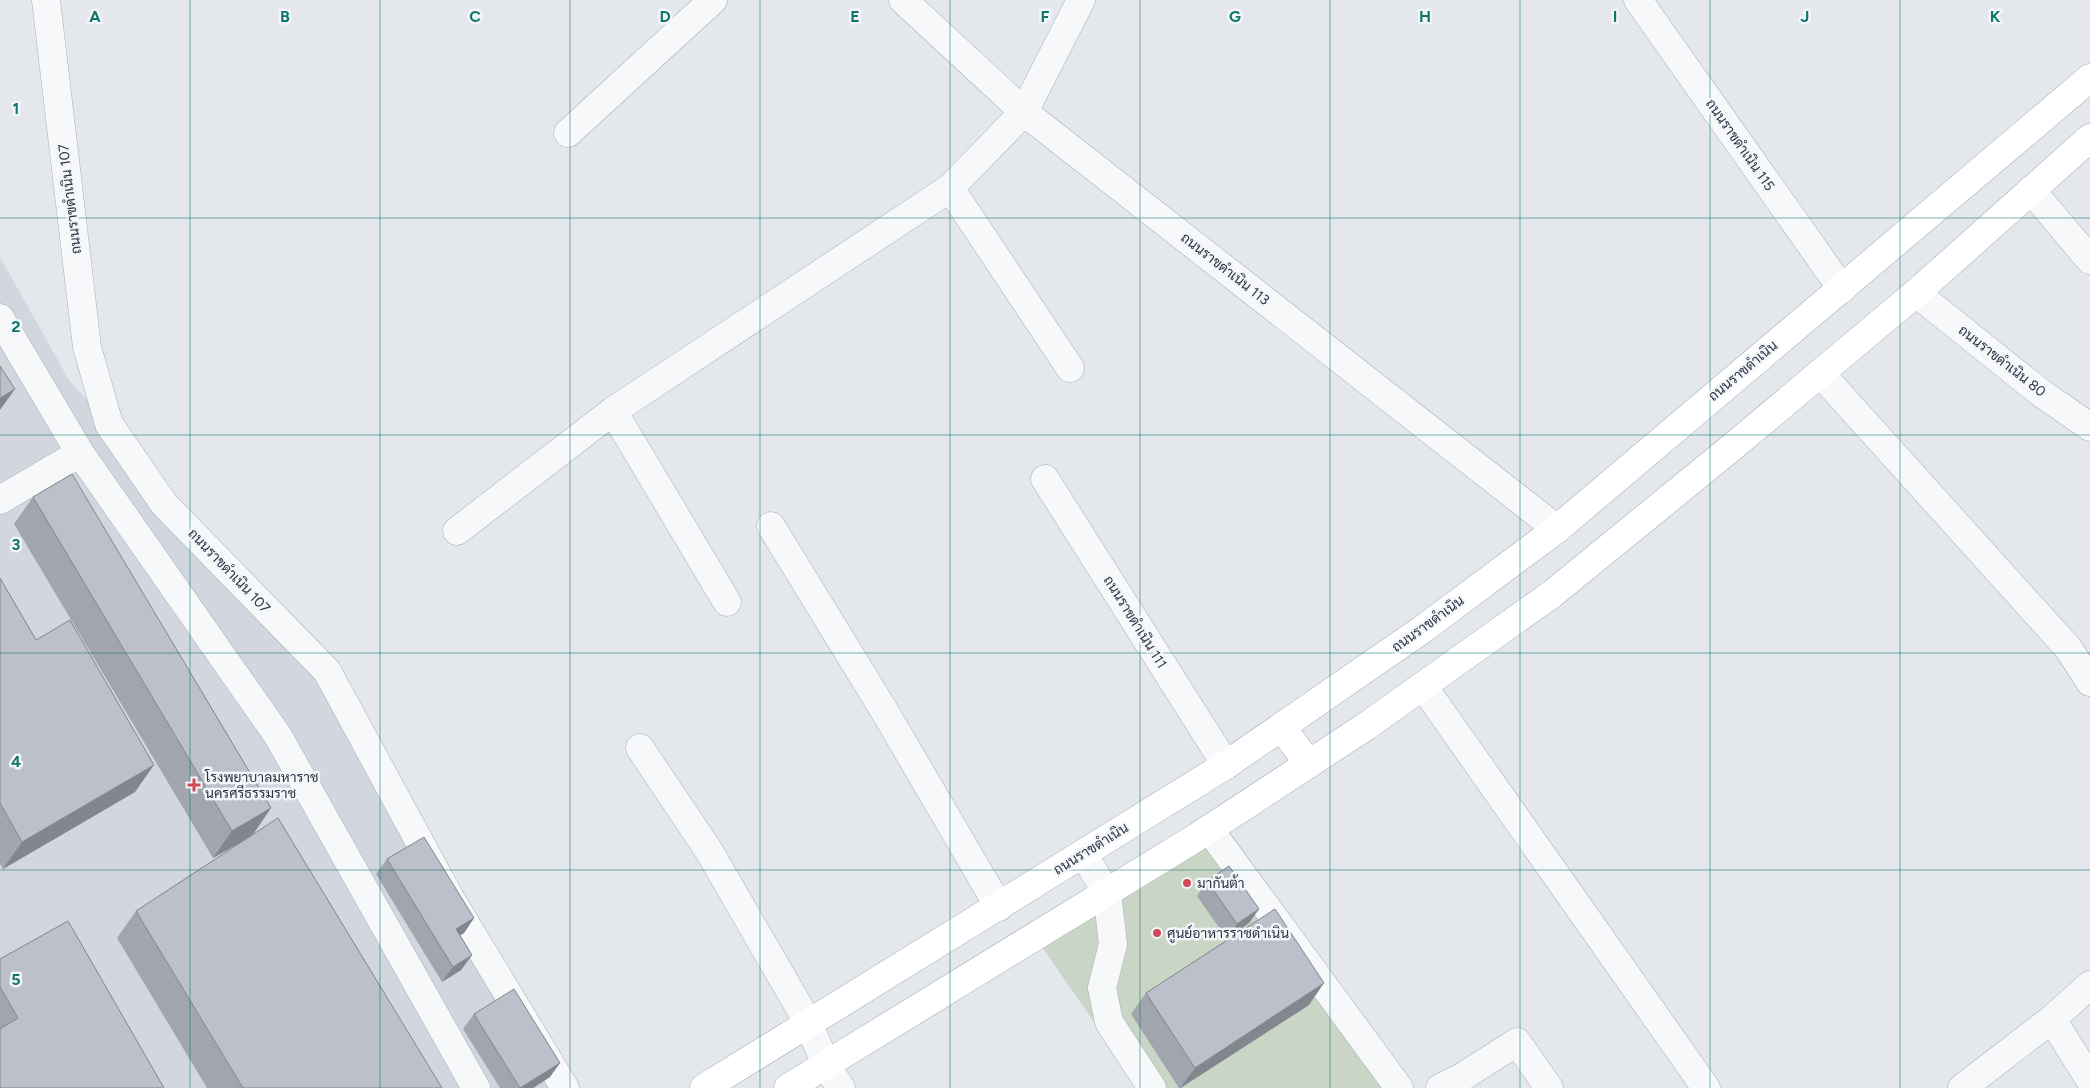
<svg xmlns="http://www.w3.org/2000/svg" width="2090" height="1088" viewBox="0 0 2090 1088" font-family="Figtree,Sarabun,sans-serif">
  <style>
    .built { fill: #d2d6de }
    .green { fill: #c9d6c5 }
    .lines { fill: none; stroke-linecap: round; stroke-linejoin: round }
    .minor-casing { stroke: #a9aeb7; stroke-width: 29 }
    .major-casing { stroke: #a3abb8; stroke-width: 29 }
    .minor { stroke: #f7f8fa; stroke-width: 28 }
    .major { stroke: #fff; stroke-width: 28 }
    .wall { fill: #a1a5ae }
    .shaded-wall { fill: #83868d }
    .building { fill: #bbc0ca; stroke: #83868d }
    .grid { fill: none; stroke: #0f766e; stroke-width: 1; stroke-opacity: 0.55 }
    .poi-dot { fill: #d1495b; stroke: #f4f6f9; stroke-width: 2 }
    .labels { text-anchor: middle; dominant-baseline: central; stroke-width: 5; stroke-linejoin: round; paint-order: stroke }
    .street-label { font-size: 14px; fill: #2b3445; stroke: #f4f6f9 }
    .poi-label { font-size: 14px; fill: #2b3445; stroke: #f4f6f9; text-anchor: start }
    .grid-label { font-size: 16px; text-anchor: middle; font-weight: bold; fill: #0f766e; stroke: #f4f6f9; stroke-width: 5; stroke-linejoin: round; paint-order: stroke }
  </style>
  <rect width="100%" height="100%" fill="#e4e7ec"/>
  <polygon class="built" points="0,257 69,380 327,671 565,1088 0,1088"/>
  <polygon class="green" points="1222,821 1414,1088 1140,1088 1035,937"/>
  <g class="lines">
    <g class="minor-casing">
      <g id="minor">
        <polyline points="46,0 87,347 109,424 164,504 327,671 450,898 565,1088"/>
        <polyline points="903,0 1024,112 1557,529"/>
        <polyline points="1638,0 1842,289"/>
        <polyline points="568,133 713,0"/>
        <polyline points="950,188 1070,368"/>
        <polyline points="2031,190 2090,260"/>
        <polyline points="1916,293 2041,393 2090,427"/>
        <polyline points="0,318 80,453 278,736 476,1088"/>
        <polyline points="1820,373 2068,648 2090,682"/>
        <polyline points="613,411 727,602"/>
        <polyline points="1045,479 1226,765"/>
        <polyline points="0,500 80,453"/>
        <polyline points="771,526 885,712 999,907"/>
        <polyline points="457,531 613,411 950,188 1024,112 1081,0"/>
        <polyline points="1423,686 1706,1088"/>
        <polyline points="640,748 709,851 809,1024 826,1066 841,1088"/>
        <polyline points="1209,829 1399,1088"/>
        <polyline points="1083,854 1107,893 1113,944 1102,988 1109,1022 1152,1088"/>
        <polyline points="2052,1019 2090,1080"/>
        <polyline points="1440,1088 1462,1077 1517,1042 1549,1088"/>
        <polyline points="1962,1088 2052,1019 2090,985"/>
      </g>
    </g>
    <g class="major-casing">
      <g id="major">
        <polyline points="1282,728 1309,764"/>
        <polyline points="704,1088 1226,765 1423,629 1557,529 2090,78"/>
        <polyline points="788,1088 1197,837 1365,727 1552,594 1731,448 1916,293 2090,138"/>
      </g>
    </g>
    <use href="#minor" class="minor"/>
    <use href="#major" class="major"/>
  </g>
  <g class="wall">
    <polygon points="33,497 252,835 442,1088 207,1088 117,938 136,911 248,838 213,858 14,524"/>
    <polygon points="0,578 36,640 135,792 3,869 0,864"/>
    <polygon points="387,859 474,918 464,933 460,935 472,955 461,970 442,982 376,874"/>
    <polygon points="1207,881 1259,909 1249,923 1227,939 1197,896"/>
    <polygon points="0,959 164,1088 0,1088"/>
    <polygon points="1146,993 1309,1005 1181,1088 1179,1088 1131,1014"/>
    <polygon points="474,1014 550,1077 533,1088 500,1088 463,1029"/>
  </g>
  <g class="shaded-wall">
    <polygon points="15,389 0,410 0,398"/>
    <polygon points="154,765 135,792 3,869 22,842"/>
    <polygon points="271,808 252,836 213,858 232,831"/>
    <polygon points="1259,909 1249,923 1227,939 1237,924"/>
    <polygon points="474,918 464,933 446,944 456,929"/>
    <polygon points="472,955 461,970 442,982 453,967"/>
    <polygon points="1324,983 1309,1005 1180,1088 1195,1068"/>
    <polygon points="560,1063 550,1077 533,1088 520,1088"/>
  </g>
  <g class="building">
    <polygon points="0,366 15,389 0,398"/>
    <polygon points="72,474 271,808 232,831 33,497"/>
    <polygon points="0,578 36,640 70,620 154,765 22,842 0,803"/>
    <polygon points="278,818 442,1088 243,1088 136,911"/>
    <polygon points="424,837 474,918 456,929 472,955 453,967 387,859"/>
    <polygon points="1229,866 1259,909 1237,924 1207,881"/>
    <polygon points="1275,909 1324,983 1195,1068 1146,993"/>
    <polygon points="68,921 164,1088 0,1088 0,1029 18,1018 0,987 0,959"/>
    <polygon points="514,989 560,1063 520,1088 474,1014"/>
  </g>
  <path class="grid" d="M190 0V1088M380 0V1088M570 0V1088M760 0V1088M950 0V1088M1140 0V1088M1330 0V1088M1520 0V1088M1710 0V1088M1900 0V1088M0 218H2090M0 435H2090M0 653H2090M0 870H2090"/>
  <g class="poi-dot">
    <path d="M191.5 777.5h5v5h5v5h-5v5h-5v-5h-5v-5h5z"/>
    <circle cx="1187" cy="883" r="5"/>
    <circle cx="1157" cy="933" r="5"/>
  </g>
  <g class="labels">
    <g class="street-label">
      <text transform="translate(1740 145) rotate(55)">ถนนราขดำเนิน 115</text>
      <text transform="translate(70 199) rotate(-97)">ถนนราขดำเนิน 107</text>
      <text transform="translate(1225 269) rotate(38)">ถนนราขดำเนิน 113</text>
      <text transform="translate(2002 361) rotate(38)">ถนนราขดำเนิน 80</text>
      <text transform="translate(1743 371) rotate(-40)">ถนนราขดำเนิน</text>
      <text transform="translate(229 571) rotate(46)">ถนนราขดำเนิน 107</text>
      <text transform="translate(1135 622) rotate(58)">ถนนราขดำเนิน 111</text>
      <text transform="translate(1428 624) rotate(-36)">ถนนราขดำเนิน</text>
      <text transform="translate(1091 849) rotate(-32)">ถนนราขดำเนิน</text>
    </g>
    <g class="poi-label">
      <text x="205" y="777">โรงพยาบาลมหาราช<tspan x="205" dy="16">นครศรีธรรมราช</tspan></text>
      <text x="1197" y="883">มากันต้า</text>
      <text x="1167" y="933">ศูนย์อาหารราชดำเนิน</text>
    </g>
  </g>
  <g class="grid-label">
    <text x="95" y="22">A</text>
    <text x="285" y="22">B</text>
    <text x="475" y="22">C</text>
    <text x="665" y="22">D</text>
    <text x="855" y="22">E</text>
    <text x="1045" y="22">F</text>
    <text x="1235" y="22">G</text>
    <text x="1425" y="22">H</text>
    <text x="1615" y="22">I</text>
    <text x="1805" y="22">J</text>
    <text x="1995" y="22">K</text>
    <text x="16" y="114">1</text>
    <text x="16" y="332">2</text>
    <text x="16" y="550">3</text>
    <text x="16" y="767">4</text>
    <text x="16" y="985">5</text>
  </g>
</svg>
